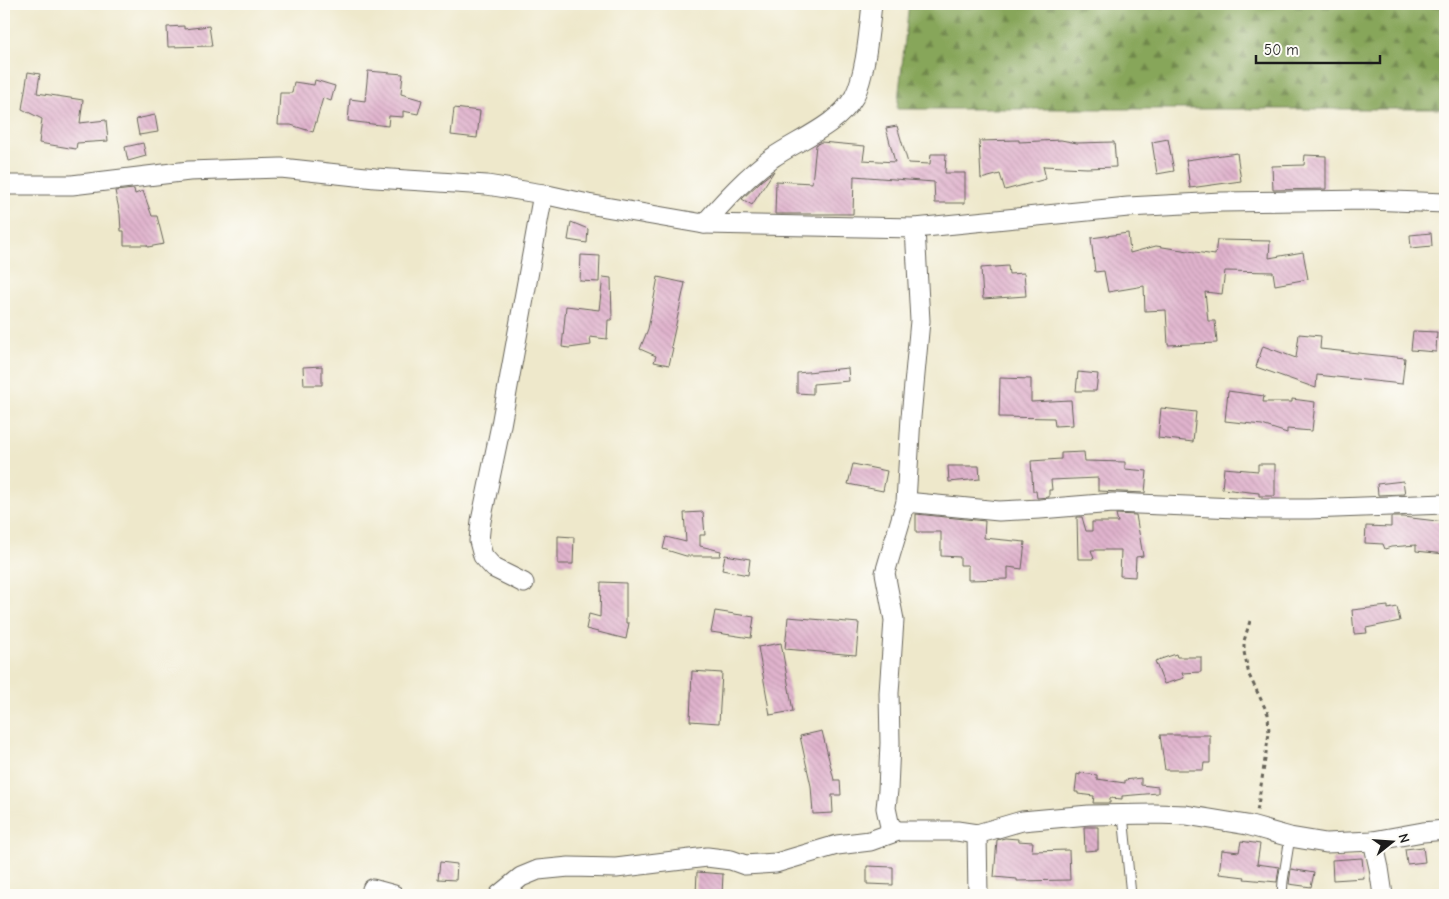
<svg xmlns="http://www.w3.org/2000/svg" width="1449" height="899" viewBox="0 0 1449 899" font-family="'Comic Neue',sans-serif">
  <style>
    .forest { fill: url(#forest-firs); stroke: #52613b }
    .building { fill: url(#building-back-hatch) }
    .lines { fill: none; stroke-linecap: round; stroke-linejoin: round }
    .service-casing { stroke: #666359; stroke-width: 11 }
    .minor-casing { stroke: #666359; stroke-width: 21 }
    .path { stroke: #666359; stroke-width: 3; stroke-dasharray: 4 4; stroke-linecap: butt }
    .service { stroke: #fff; stroke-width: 9 }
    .minor { stroke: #fff; stroke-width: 19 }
  </style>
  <defs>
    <pattern id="forest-firs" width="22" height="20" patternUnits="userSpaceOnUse" patternTransform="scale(1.25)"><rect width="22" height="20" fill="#87a65a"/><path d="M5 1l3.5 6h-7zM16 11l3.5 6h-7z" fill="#6e864a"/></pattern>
    <pattern id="building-back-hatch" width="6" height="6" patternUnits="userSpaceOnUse" patternTransform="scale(1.25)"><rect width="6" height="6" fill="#e0b3cd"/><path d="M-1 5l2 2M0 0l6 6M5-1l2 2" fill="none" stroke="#c099af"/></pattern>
  </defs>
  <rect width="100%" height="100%" fill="#fdfcf7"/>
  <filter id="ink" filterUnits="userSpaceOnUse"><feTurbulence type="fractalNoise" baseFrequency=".02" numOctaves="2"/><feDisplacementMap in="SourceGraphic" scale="10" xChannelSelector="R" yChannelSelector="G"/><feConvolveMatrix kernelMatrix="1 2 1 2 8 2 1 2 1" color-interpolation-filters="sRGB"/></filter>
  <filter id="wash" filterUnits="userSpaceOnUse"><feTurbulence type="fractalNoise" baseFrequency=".0096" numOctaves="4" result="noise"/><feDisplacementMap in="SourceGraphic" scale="20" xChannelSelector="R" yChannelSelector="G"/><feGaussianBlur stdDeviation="1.12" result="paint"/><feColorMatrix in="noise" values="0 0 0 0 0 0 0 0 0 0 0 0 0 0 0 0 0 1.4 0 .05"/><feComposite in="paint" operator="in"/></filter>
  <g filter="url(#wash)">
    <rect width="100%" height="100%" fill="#eee8cb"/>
    <polygon class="forest" points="909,4 1445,4 1445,109 897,109"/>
    <g id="blocks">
      <g class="building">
        <polygon points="184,26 184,29 209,26 212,46 168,47 167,27"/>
        <polygon points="368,71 403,74 401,94 422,100 418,114 403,111 403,117 389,116 388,126 348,121 350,99 365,101"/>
        <polygon points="28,72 40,74 37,93 83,100 80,123 106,120 108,141 77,143 76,149 39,143 42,119 22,109"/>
        <polygon points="315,80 335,86 331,101 323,98 313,132 291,125 278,125 280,93 292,93 294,82 314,85"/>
        <polygon points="454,108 480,111 477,138 451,135"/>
        <polygon points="155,115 158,132 139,135 136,119"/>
        <polygon points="897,126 908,163 930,164 931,154 946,154 945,173 965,173 965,203 935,203 934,182 854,176 853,214 775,214 776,181 812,183 816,145 821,142 865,146 863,160 895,162 886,128"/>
        <polygon points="1168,139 1174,171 1157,174 1152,142"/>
        <polygon points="1019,140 1019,142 1061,140 1077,143 1114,142 1116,167 1087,168 1043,166 1046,179 1005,190 1000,174 981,179 979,141"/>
        <polygon points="143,143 146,156 128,161 125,147"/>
        <polygon points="1237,153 1241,181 1190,188 1186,160"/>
        <polygon points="1305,155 1326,156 1326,189 1273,190 1272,166 1304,165"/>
        <polygon points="774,171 752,205 742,199 761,181"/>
        <polygon points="134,189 135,194 143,191 152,216 157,216 164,244 148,247 147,245 124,245 124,231 121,231 120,214 115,191"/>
        <polygon points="571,222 588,229 587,243 568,240"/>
        <polygon points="1128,233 1130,253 1156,246 1215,255 1217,240 1270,241 1269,258 1303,252 1308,279 1275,285 1273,272 1225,271 1222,294 1205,292 1208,321 1215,321 1217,343 1168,345 1166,310 1145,311 1144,286 1108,292 1104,271 1095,272 1091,238"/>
        <polygon points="1431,233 1432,246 1411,248 1410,235"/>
        <polygon points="581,255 600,256 599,282 580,281"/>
        <polygon points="1008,266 1009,274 1024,273 1026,296 983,299 981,268"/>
        <polygon points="603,277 611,278 612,320 608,320 607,339 590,337 591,345 569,348 562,347 566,306 599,310"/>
        <polygon points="658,277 685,283 671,347 673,348 669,365 654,362 656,356 640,349 648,329"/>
        <polygon points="1413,331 1437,332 1436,352 1411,350"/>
        <polygon points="1299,334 1321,336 1320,349 1405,358 1402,384 1317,375 1316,388 1256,367 1263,346 1296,358"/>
        <polygon points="322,366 322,385 304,385 303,367"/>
        <polygon points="848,368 849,381 813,384 813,394 797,393 797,373"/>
        <polygon points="1078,372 1098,374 1096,391 1076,391"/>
        <polygon points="1000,378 1031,379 1031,402 1071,400 1073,425 1055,426 1054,418 999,417"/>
        <polygon points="1228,391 1264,396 1263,402 1292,402 1292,399 1315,402 1312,431 1287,429 1287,433 1262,425 1225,421"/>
        <polygon points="1161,408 1196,412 1193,442 1158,438"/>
        <polygon points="1084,452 1085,461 1125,462 1125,469 1147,471 1145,493 1098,491 1098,478 1051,480 1052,490 1049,490 1049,497 1037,498 1036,491 1033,491 1031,461 1061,459 1061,453"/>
        <polygon points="853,464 887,471 883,491 848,484"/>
        <polygon points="1258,464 1275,464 1275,496 1259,496 1259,493 1222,489 1224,468 1258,471"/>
        <polygon points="948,466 979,466 980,479 949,482"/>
        <polygon points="1403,481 1405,494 1378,495 1377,484"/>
        <polygon points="703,512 705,535 700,535 700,546 721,551 720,556 686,556 663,549 666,537 686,542 684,513"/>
        <polygon points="916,514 985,521 984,538 1025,542 1022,569 1008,567 1008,579 968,580 968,565 960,565 960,557 941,556 941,532 916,532"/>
        <polygon points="1116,514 1136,515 1143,556 1136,557 1135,577 1120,576 1121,550 1091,550 1094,559 1078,559 1077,517 1082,517 1086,531 1092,531 1092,522 1118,522"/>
        <polygon points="1391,517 1403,517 1445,522 1445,554 1416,551 1416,545 1391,547 1385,549 1383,544 1365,543 1366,526 1391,527"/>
        <polygon points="558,536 574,537 573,564 558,564"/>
        <polygon points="725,555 750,559 748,575 722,570"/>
        <polygon points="601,582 626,583 626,623 629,623 626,639 586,629 589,614 600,617"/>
        <polygon points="1388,606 1388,609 1397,607 1400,621 1366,628 1367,633 1354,634 1352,610"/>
        <polygon points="715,611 754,617 751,638 711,632"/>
        <polygon points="788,617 859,623 856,655 785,649"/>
        <polygon points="781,643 793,711 770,715 758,647"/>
        <polygon points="1176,654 1177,657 1201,657 1201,672 1182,673 1184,678 1164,684 1155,661"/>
        <polygon points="692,671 722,673 719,723 690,721"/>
        <polygon points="822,731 834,780 840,780 841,795 832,795 833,813 813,814 811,786 800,736"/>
        <polygon points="1160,735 1210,735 1210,763 1204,763 1203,770 1165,770"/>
        <polygon points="1080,773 1097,775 1097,779 1125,783 1125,780 1141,778 1141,785 1158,787 1158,793 1122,796 1122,799 1110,798 1110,803 1093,803 1094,796 1078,794 1078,792 1075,792 1077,774 1080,775"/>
        <polygon points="1084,827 1098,827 1098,850 1085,851"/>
        <polygon points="1005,838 1018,839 1018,841 1033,842 1032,851 1069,850 1070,880 1017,881 1017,879 994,877 997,840"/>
        <polygon points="1241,841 1260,844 1257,864 1279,867 1277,882 1244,879 1245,877 1219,874 1222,850 1239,852"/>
        <polygon points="1423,847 1425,862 1407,864 1405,849"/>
        <polygon points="1362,858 1364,878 1333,880 1332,860"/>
        <polygon points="440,862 457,864 456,880 438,879"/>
        <polygon points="867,866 893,867 893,885 867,884"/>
        <polygon points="1291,869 1314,873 1311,887 1289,884"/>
        <polygon points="697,872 723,874 722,895 696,895"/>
      </g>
    </g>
  </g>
  <g filter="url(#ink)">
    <use href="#blocks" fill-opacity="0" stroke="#666359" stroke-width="1"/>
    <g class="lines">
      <g class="service-casing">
        <g id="service">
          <polyline points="1123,815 1131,895"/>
          <polyline points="1282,895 1283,881 1290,837"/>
        </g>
      </g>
      <g class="minor-casing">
        <g id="minor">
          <polyline points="4,185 72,185 189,171 281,168 375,178 487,185 543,194 588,204 704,224 915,228 1128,207 1221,202 1368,200 1445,203"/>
          <path d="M704 224C725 200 746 177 772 158 798 140 838 125 854 97 866 74 869 30 872 4"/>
          <polyline points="915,228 920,321 911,417 906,502 885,573 894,620 889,693 890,743 888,790 886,808 889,822 892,828 898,831 957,831 977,834 1022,821 1089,815 1155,814 1186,815 1247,825 1290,837 1326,843 1373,841 1423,832 1445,830"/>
          <polyline points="906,502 999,511 1040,509 1113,503 1261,509 1309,509 1445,504"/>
          <polyline points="524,583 494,568 483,556 479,541 481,521 501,425 543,194"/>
          <polyline points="977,834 978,895"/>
          <polyline points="1373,841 1379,868 1383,895"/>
          <polyline points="372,889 394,895"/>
          <polyline points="499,895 521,877 538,870 569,867 616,868 707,857 731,860 745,865 776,863 837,845 870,841 898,831"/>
        </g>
      </g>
      <polyline class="path" points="1250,621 1244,641 1244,652 1249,675 1268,714 1269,733 1257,812"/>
      <use href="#service" class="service"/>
      <use href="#minor" class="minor"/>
    </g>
  </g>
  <rect width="1449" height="899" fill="none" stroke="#fdfcf7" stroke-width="20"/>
  <g transform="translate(1392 842) rotate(73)" stroke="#fdfcf7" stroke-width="4" paint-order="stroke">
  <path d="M0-4L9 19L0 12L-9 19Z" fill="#1c1c1c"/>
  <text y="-8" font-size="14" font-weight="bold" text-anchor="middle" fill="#1c1c1c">N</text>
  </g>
  <path d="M1256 55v8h124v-8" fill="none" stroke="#1c1c1c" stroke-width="2.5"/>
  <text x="1264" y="55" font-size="15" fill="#1c1c1c" stroke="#fdfcf7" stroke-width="4" paint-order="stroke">50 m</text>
</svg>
